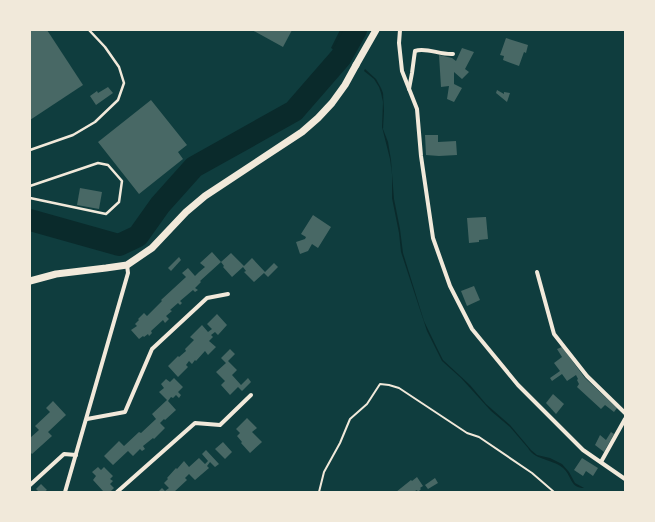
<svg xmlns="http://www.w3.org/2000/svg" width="655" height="522" viewBox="0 0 655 522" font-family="Roboto,sans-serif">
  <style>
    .water { fill: #0a2a2b }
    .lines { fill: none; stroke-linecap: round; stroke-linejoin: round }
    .river { stroke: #0a2a2b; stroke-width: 22 }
    .building { fill: #486865 }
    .path { stroke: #f1e9da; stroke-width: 2 }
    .service { stroke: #f1e9da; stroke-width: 2.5 }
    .minor { stroke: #f1e9da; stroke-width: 4 }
    .tertiary { stroke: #f1e9da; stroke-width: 7 }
    .secondary { stroke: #f1e9da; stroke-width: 7 }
  </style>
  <rect width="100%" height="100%" fill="#0f3d3e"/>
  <g class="water">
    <polygon points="340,30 367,30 350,60 331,48"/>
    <path d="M365 69 376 79 381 88 383 93 384 111 383 129 388 142 391 160 394 199 400 229 403 253 424 321 436 346 443 360 470 385 486 404 510 425 531 450 537 455 550 458 562 464 569 472 575 483 584 488C571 488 572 478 565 470 556 459 535 461 528 448L510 427 491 411 461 378 442 361 427 331 401 252 399 233 392 198V174L390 159 382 127 383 102 381 93 379 87 374 79 364 71Z"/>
  </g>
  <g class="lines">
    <polyline class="river" points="30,220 119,245 138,236 160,205 194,167 294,111 341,57 356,30"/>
  </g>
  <g class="building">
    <polygon points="30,30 47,30 83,85 30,120"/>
    <polygon points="252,30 292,30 283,47"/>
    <polygon points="506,38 528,45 526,53 524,52 519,66 503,60 504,56 500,55"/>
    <polygon points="462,48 474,52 465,69 469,72 462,79 454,72 454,84 462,88 454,102 447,99 449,86 441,87 439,55 452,58 456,61"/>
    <polygon points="108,87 113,93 96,105 90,96 97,91 98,93"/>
    <polygon points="497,90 504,94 504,92 510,93 507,102 496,93"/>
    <polygon points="151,100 187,145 178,152 183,159 139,194 98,142"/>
    <polygon points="425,135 438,135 438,142 456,141 457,155 439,156 426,155"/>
    <polygon points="80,188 102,192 99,209 77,205"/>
    <polygon points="313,215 331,227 318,248 312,244 308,251 300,254 296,242 305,239 306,237 301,234"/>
    <polygon points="485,217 486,217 488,239 479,240 479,242 469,243 467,218"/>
    <polygon points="212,252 221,262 200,281 201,282 195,288 198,290 195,292 193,290 180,301 182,303 180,305 178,303 170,310 172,311 166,316 169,319 165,323 163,320 151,331 152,333 149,336 148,334 144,337 143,336 139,339 131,330 137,326 135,324 139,320 138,319 144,313 147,316 162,301 161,300 186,277 182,273 188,268 195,276 199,272 205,267 200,263"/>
    <polygon points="231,253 244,266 252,258 265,272 274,263 278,267 268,277 264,273 254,282 244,272 246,271 243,267 232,277 223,267 224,266 221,262"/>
    <polygon points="179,257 181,260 171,271 168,268"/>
    <polygon points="474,286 480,300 467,306 461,291"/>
    <polygon points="217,314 227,325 218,335 215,332 211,335 213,337 209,341 216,347 208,355 205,351 196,361 195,360 192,364 189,361 186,365 188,367 178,377 168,366 178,356 179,357 186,351 185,349 194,340 190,337 202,325 208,332 212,329 207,324"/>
    <polygon points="562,347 585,378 617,408 614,412 605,405 601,409 577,387 579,384 577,380 578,379 576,375 567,381 562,374 552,381 550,378 560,371 554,363 562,357 557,349"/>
    <polygon points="230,349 235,354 228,361 237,370 232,375 241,385 248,378 251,382 242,391 238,387 230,395 221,385 225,381 216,372 226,363 221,358"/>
    <polygon points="174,378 183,387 178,392 181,395 179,398 176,395 173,398 171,397 168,401 176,410 165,420 164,419 160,423 165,428 154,439 153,438 143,446 145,449 142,451 140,449 133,456 128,451 113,465 104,456 119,441 124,446 139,432 141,433 156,419 152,414 167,400 159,392 164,388 161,384 166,379 170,382"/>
    <polygon points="553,394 564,404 556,414 546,403"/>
    <polygon points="53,401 66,415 48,432 52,436 32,454 30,452 30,438 39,430 35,426 50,412 46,408"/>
    <polygon points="247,418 257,428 252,432 262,442 250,453 241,443 242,442 237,436 240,433 236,429"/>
    <polygon points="611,432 614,434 604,452 595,445 600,435 606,440"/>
    <polygon points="223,442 232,452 225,459 215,449"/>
    <polygon points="206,450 219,464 215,467 210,462 207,466 209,468 195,480 189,474 185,478 187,480 174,492 158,492 162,488 165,491 169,488 164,483 168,479 167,478 176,468 177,469 184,461 189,467 199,458 205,464 208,461 202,454"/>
    <polygon points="582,458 598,468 593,476 586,471 583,476 574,470"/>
    <polygon points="98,467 101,470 104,467 113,476 110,479 113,481 110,484 114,488 110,492 102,492 103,491 93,480 96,476 92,472"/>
    <polygon points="417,477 423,486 420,488 421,489 418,492 417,490 413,492 396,492 411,480 412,481"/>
    <polygon points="435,478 438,483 428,489 425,485"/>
    <polygon points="41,484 47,490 44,492 39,492 36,489"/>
  </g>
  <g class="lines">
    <polyline class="path" points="319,492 324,472 340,443 350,419 367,404 380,384 389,385 399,388 467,433 479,437 532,473 554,492"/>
    <g class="service">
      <polyline points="30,150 73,135 95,122 118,100 124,83 119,67 105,47 89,30"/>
      <polyline points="30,186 98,163 108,165 122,181 119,202 106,214 30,198"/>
    </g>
    <g class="minor">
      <polyline points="400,30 399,43 402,71 417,109 421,156 433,238 450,286 472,329 518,385 583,450 625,479"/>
      <path d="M409 89 412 73 414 58 415 51C426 47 440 55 453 54"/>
      <polyline points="537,272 554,334 587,376 625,413"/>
      <polyline points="87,419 125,412 152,349 207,298 228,294"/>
      <polyline points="601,462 625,419"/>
      <polyline points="30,485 64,454 76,455"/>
      <polyline points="65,492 128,273 127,265"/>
      <polyline points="117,492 195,423 220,425 251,395"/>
    </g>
    <polyline class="tertiary" points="30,281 56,274 106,268 127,265 152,248 186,212 205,196 302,132 318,118 332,103 345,85 356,65"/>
    <polyline class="secondary" points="356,65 376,30"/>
  </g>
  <rect width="655" height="522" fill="none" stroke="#f1e9da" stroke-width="62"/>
</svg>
